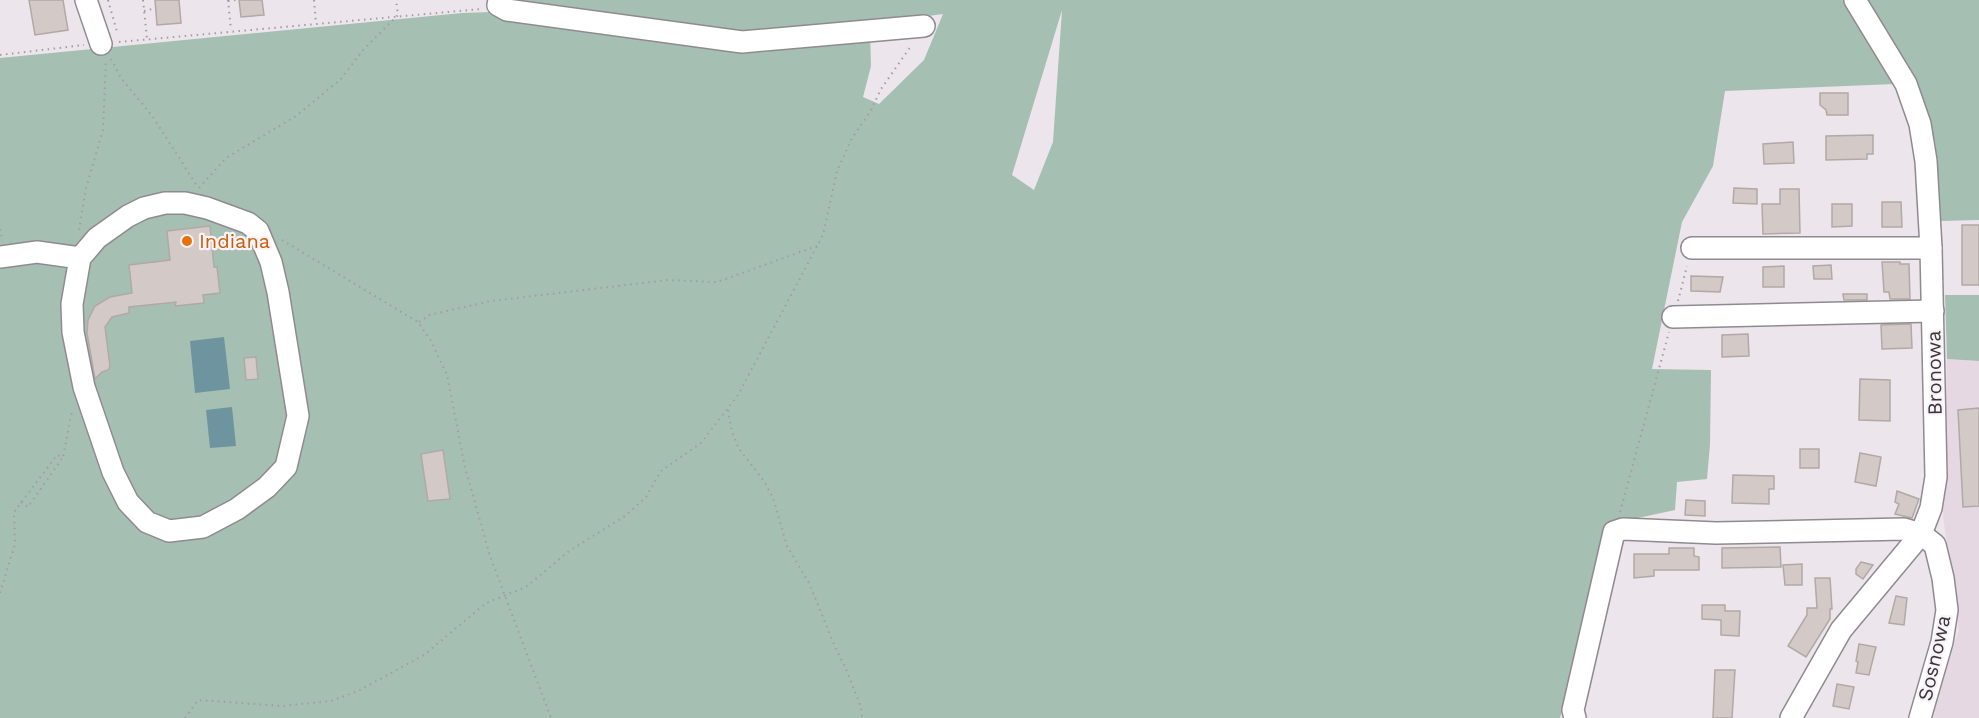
<svg xmlns="http://www.w3.org/2000/svg" width="1979" height="718" viewBox="0 0 1979 718" font-family="'Work Sans',sans-serif">
  <style>
    .built { fill: #e5d8e3 }
    .green { fill: #a5bfb2; fill-rule: evenodd }
    .water { fill: #6e959f }
    .building { fill: #d3cac7; stroke: #b1a9a6; stroke-width: 1.5 }
    .lines { fill: none; stroke-linecap: round; stroke-linejoin: round }
    .minor-casing { stroke: #908a90; stroke-width: 24 }
    .path { stroke: #a29da1; stroke-width: 2; stroke-dasharray: 1.5 4.5; stroke-linecap: butt }
    .minor { stroke: #fff; stroke-width: 21 }
    .food-dot { fill: #e8710a; stroke: #f9f2f8; stroke-width: 2 }
    .labels { text-anchor: middle; dominant-baseline: central; stroke-width: 4.5; stroke-linejoin: round; paint-order: stroke }
    .food-label { font-size: 20px; fill: #c56008; stroke: #f9f2f8; text-anchor: start }
    .street-label { font-size: 20px; fill: #3a3739; stroke: #f9f2f8 }
  </style>
  <rect width="100%" height="100%" fill="#ece5eb"/>
  <polygon class="built" points="1947,359 1979,361 1979,718 1931,718 1959,629 1943,516"/>
  <g class="green">
    <path d="M511 0H1979V220L1941 221 1935 142 1913 78 1895 84 1725 91 1713 166 1682 222 1652 369 1711 370 1710 444 1707 479 1677 482 1675 510 1610 524 1560 718H0V58L462 13 492 12ZM1062 10 1053 142 1034 190 1012 175ZM943 14 924 60 879 104 863 97 871 66 870 33 921 17Z"/>
    <polygon points="1945,295 1979,295 1979,361 1947,359"/>
  </g>
  <g class="water">
    <polygon points="224,337 230,389 195,393 190,341"/>
    <polygon points="232,407 236,446 210,448 206,410"/>
  </g>
  <g class="building">
    <polygon points="29,0 63,0 68,30 35,35"/>
    <polygon points="155,0 179,0 181,23 157,25"/>
    <polygon points="239,0 262,0 264,15 241,17"/>
    <polygon points="1820,93 1848,93 1848,115 1827,115 1826,110 1820,105"/>
    <polygon points="1873,135 1873,154 1867,154 1867,159 1826,160 1826,136"/>
    <polygon points="1793,142 1794,163 1764,164 1763,144"/>
    <polygon points="1734,188 1757,189 1757,204 1733,203"/>
    <polygon points="1780,189 1799,189 1800,233 1763,234 1762,204 1780,204"/>
    <polygon points="1882,202 1901,202 1902,227 1882,227"/>
    <polygon points="1832,204 1852,204 1852,226 1832,227"/>
    <rect x="1962" y="225" width="17" height="60"/>
    <polygon points="210,226 214,267 217,267 220,293 203,295 204,303 175,306 176,302 129,307 129,313 112,317 105,327 110,366 108,370 102,372 95,379 87,333 88,320 95,306 110,297 132,293 129,265 170,260 167,231"/>
    <polygon points="1882,262 1900,262 1900,264 1909,264 1910,299 1890,299 1889,292 1884,292"/>
    <polygon points="1831,265 1832,279 1814,279 1813,266"/>
    <polygon points="1784,266 1784,287 1763,287 1763,267"/>
    <polygon points="1691,276 1723,277 1720,292 1691,291"/>
    <polygon points="1843,294 1867,294 1867,300 1844,300"/>
    <polygon points="1911,324 1912,348 1882,349 1881,325"/>
    <polygon points="1748,334 1749,356 1722,357 1722,335"/>
    <polygon points="256,357 258,379 246,380 244,358"/>
    <polygon points="1860,379 1890,380 1890,421 1859,420"/>
    <polygon points="1979,408 1979,506 1963,507 1958,410"/>
    <rect x="1800" y="449" width="19" height="19"/>
    <polygon points="443,450 450,499 428,501 421,454"/>
    <polygon points="1860,453 1881,457 1876,486 1855,482"/>
    <polygon points="1733,475 1774,476 1774,489 1769,489 1769,504 1732,503"/>
    <polygon points="1897,491 1919,499 1912,518 1895,514 1899,504 1895,502"/>
    <polygon points="1686,500 1705,501 1705,516 1685,515"/>
    <polygon points="1780,547 1781,567 1722,568 1722,548"/>
    <polygon points="1669,548 1694,548 1694,556 1699,557 1699,570 1654,570 1654,576 1634,578 1634,554 1669,554"/>
    <polygon points="1861,562 1873,565 1863,579 1856,574 1856,569"/>
    <polygon points="1802,564 1802,585 1785,585 1783,565"/>
    <polygon points="1815,578 1830,578 1832,609 1830,609 1830,619 1806,657 1788,646 1807,615 1807,608 1817,608"/>
    <polygon points="1896,596 1907,598 1904,625 1889,623"/>
    <polygon points="1702,605 1725,605 1725,611 1740,611 1739,636 1721,635 1721,620 1702,619"/>
    <polygon points="1859,644 1876,647 1869,675 1856,673 1858,662 1856,661"/>
    <polygon points="1715,670 1735,670 1732,718 1713,718"/>
    <polygon points="1837,684 1854,687 1849,709 1833,706"/>
  </g>
  <g class="lines">
    <g class="minor-casing">
      <g id="minor">
        <polyline points="86,0 101,44"/>
        <polyline points="499,0 498,5 507,10 742,42 924,26"/>
        <polyline points="1692,248 1931,248"/>
        <polyline points="0,257 37,252 80,258 97,238 128,216 144,208 165,203 185,203 207,208 248,223 258,231 271,262 278,292 298,416 286,467 267,487 237,509 203,527 169,531 147,522 128,502 113,472 84,387 73,332 72,304 80,258"/>
        <polyline points="1673,317 1933,311"/>
        <polyline points="1575,718 1573,710 1614,532 1623,529 1716,533 1904,529 1921,534 1935,545 1943,578 1947,610 1942,642 1920,718"/>
        <polyline points="1791,718 1841,630 1921,534 1931,508 1936,477 1931,248 1926,161 1920,124 1906,84 1855,0"/>
      </g>
    </g>
    <g class="path">
      <polyline points="108,0 117,32"/>
      <polyline points="143,0 147,39"/>
      <polyline points="228,0 231,30"/>
      <polyline points="314,0 316,23"/>
      <polyline points="228,1 236,0"/>
      <polyline points="144,11 156,8"/>
      <polyline points="119,42 481,9"/>
      <polyline points="0,55 84,45"/>
      <polyline points="111,59 121,78 153,117 197,186"/>
      <polyline points="199,188 226,158 296,116 341,79 363,50 398,15 396,0"/>
      <polyline points="0,229 2,238"/>
      <polyline points="79,230 86,188 103,130 106,59"/>
      <polyline points="282,240 418,322 431,341 447,375 465,467 490,556 551,718"/>
      <polyline points="1678,301 1687,266"/>
      <polyline points="419,322 429,315 491,301 668,280 717,282 817,246"/>
      <polyline points="728,410 732,432 739,449 764,481 773,498 787,546 809,583 836,649 846,669 861,707 862,718"/>
      <polyline points="21,502 28,507 63,457"/>
      <polyline points="1620,512 1669,332"/>
      <polyline points="0,593 15,544 14,512 57,455 63,457 72,411"/>
      <polyline points="185,718 198,700 282,706 331,701 358,691 424,655 486,603 526,587 569,551 625,516 646,497 661,471 701,443 738,395 823,235 837,171 852,138 870,112 881,89 911,46"/>
    </g>
    <use href="#minor" class="minor"/>
  </g>
  <circle class="food-dot" cx="187" cy="241" r="6"/>
  <g class="labels">
    <g class="food-label">
      <text x="199" y="241">Indiana</text>
    </g>
    <g class="street-label">
      <text transform="translate(1934 373) rotate(-91)">Bronowa</text>
      <text transform="translate(1934 658) rotate(-77)">Sosnowa</text>
    </g>
  </g>
</svg>
